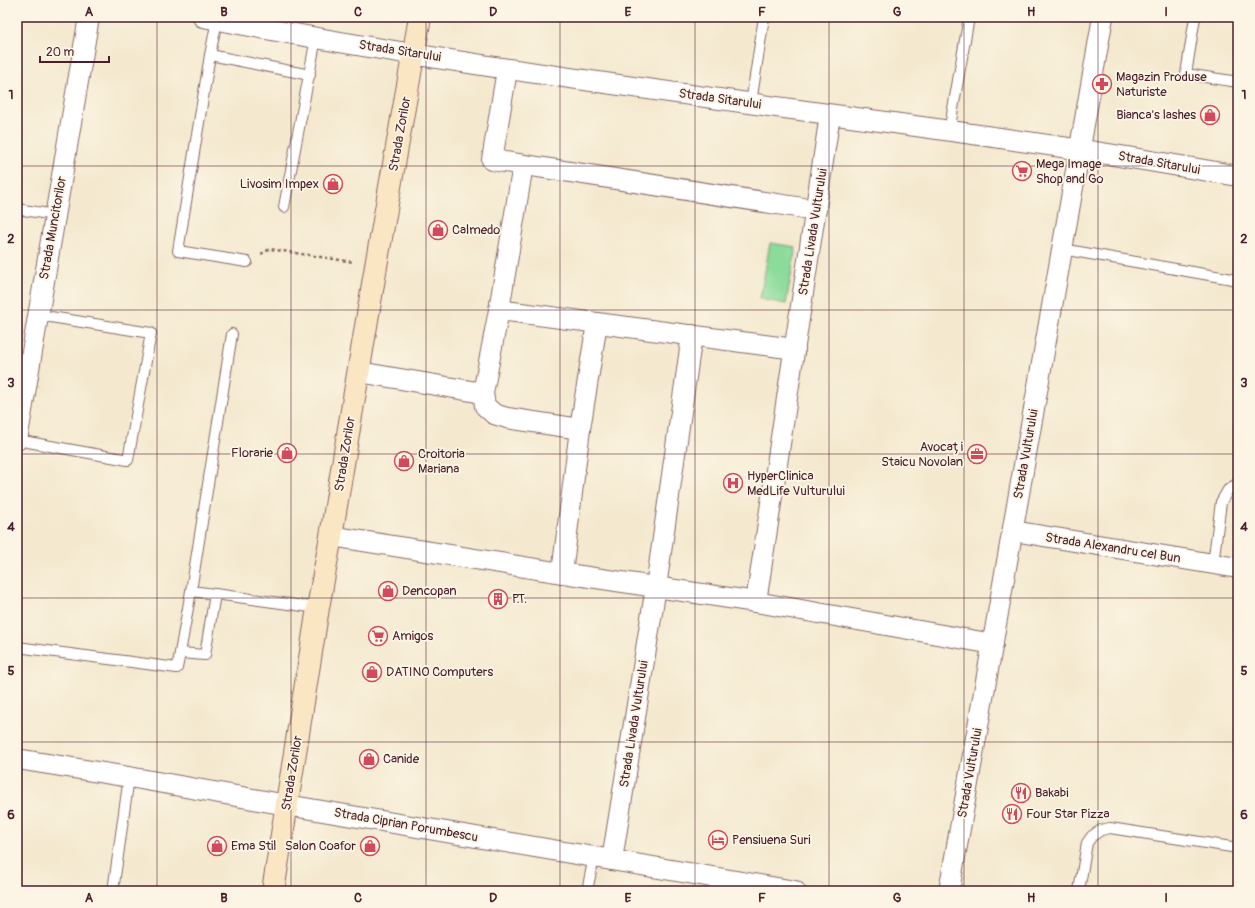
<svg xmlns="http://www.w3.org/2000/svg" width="1255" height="908" viewBox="0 0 1255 908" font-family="Pangolin,sans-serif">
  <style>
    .green { fill: #8bdb9b; stroke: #6a7d63 }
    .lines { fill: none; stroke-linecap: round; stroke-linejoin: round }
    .lane-casing { stroke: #866664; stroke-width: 12 }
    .street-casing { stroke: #866664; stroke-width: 22 }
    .secondary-casing { stroke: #866664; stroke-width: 24 }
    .path { stroke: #866664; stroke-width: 2.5; stroke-dasharray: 3 3; stroke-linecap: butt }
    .lane { stroke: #fff; stroke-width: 10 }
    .street { stroke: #fff; stroke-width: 20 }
    .secondary { stroke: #fbe6c4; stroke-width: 22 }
    .grid { fill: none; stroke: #4a1f2b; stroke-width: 1; stroke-opacity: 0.55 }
    .labels { text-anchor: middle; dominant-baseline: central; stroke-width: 3.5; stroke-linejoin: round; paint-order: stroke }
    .street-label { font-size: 13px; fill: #4a1f2b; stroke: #fcf5e5 }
    .poi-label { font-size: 13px; fill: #4a1f2b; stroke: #fcf5e5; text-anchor: start }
    .neatline { fill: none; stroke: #4a1f2b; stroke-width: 1.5 }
    .grid-label { font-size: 13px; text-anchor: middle; font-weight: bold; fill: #4a1f2b }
  </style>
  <rect width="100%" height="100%" fill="#fcf5e5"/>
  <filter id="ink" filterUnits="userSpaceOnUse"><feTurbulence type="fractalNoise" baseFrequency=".025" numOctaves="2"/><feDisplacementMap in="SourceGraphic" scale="8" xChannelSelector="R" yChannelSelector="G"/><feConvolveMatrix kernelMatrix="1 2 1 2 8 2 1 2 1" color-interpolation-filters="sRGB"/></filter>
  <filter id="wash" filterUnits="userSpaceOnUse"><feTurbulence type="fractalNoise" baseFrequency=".012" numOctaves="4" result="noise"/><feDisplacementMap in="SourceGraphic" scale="16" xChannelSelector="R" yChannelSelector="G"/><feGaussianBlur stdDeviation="0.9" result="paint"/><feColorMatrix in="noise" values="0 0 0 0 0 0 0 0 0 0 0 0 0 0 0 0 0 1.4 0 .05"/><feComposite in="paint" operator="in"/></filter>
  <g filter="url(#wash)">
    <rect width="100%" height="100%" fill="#f4e9cf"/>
    <polygon class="green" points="770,243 796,247 786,304 760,299"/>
  </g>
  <g filter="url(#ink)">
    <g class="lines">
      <g class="lane-casing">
        <g id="lane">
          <polyline points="1195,17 1186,74 1238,82"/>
          <polyline points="217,20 210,55 310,75"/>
          <polyline points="210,55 178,251 247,262"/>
          <polyline points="751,103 764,17"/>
          <polyline points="949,132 969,17"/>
          <polyline points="284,207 316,38"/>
          <polyline points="17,209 55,215"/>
          <polyline points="1062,249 1238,280"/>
          <polyline points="17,440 128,460 151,333 38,315"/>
          <polyline points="1213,564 1221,502 1228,490 1238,483"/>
          <polyline points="215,594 318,608"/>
          <polyline points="17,647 177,668 180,653 191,591"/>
          <polyline points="180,653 205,655 215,594 191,591 232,334"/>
          <polyline points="113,891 129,777"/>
          <polyline points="587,891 594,857"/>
          <polyline points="1079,891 1087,843 1092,836 1101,830 1110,828 1238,848"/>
        </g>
      </g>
      <g class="street-casing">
        <g id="street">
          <path d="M203 17C494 74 789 106 1082 150 1134 158 1186 167 1238 176"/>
          <polyline points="507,70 492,160 816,210"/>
          <polyline points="499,310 523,165"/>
          <polyline points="359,372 483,393"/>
          <polyline points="580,429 507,418 494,414 485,406 483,393 499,310 795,349"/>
          <polyline points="17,440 89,17"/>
          <polyline points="1013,531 1238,568"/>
          <polyline points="331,536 562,573 756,602 993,644"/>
          <polyline points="562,573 580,429 597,323"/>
          <polyline points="756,602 830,115"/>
          <polyline points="17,759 129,777 287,805 795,891"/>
          <polyline points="612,860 656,587 692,335"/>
          <polyline points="949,891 1103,17"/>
        </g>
      </g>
      <g class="secondary-casing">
        <polyline id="secondary" points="273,891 318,608 331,536 376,266 420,17"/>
      </g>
      <polyline class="path" points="261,254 270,249 353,262"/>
      <use href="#lane" class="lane"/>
      <use href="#street" class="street"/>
      <use href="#secondary" class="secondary"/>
    </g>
  </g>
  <path class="grid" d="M157 17V891M291 17V891M426 17V891M560 17V891M695 17V891M829 17V891M964 17V891M1098 17V891M17 166H1238M17 310H1238M17 454H1238M17 598H1238M17 742H1238"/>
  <defs>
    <g id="pharmacy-ring" transform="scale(1)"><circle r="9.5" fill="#fcf5e5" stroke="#d1495b" stroke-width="1.5"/><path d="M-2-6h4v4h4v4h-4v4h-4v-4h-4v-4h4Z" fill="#d1495b"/></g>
    <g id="shop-ring" transform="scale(1)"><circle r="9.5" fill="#fcf5e5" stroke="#d1495b" stroke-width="1.5"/><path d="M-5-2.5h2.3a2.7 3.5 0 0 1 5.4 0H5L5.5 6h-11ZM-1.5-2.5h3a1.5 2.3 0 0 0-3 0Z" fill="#d1495b"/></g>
    <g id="supermarket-ring" transform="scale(1)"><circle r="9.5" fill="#fcf5e5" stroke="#d1495b" stroke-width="1.5"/><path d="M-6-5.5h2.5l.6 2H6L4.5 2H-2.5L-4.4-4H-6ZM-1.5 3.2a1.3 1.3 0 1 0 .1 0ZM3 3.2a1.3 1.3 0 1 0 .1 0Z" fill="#d1495b"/></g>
    <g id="office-ring" transform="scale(1)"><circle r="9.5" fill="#fcf5e5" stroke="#d1495b" stroke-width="1.5"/><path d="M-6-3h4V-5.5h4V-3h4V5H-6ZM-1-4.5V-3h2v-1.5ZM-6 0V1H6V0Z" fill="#d1495b"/></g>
    <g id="hospital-ring" transform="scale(1)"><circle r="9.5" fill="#fcf5e5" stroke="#d1495b" stroke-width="1.5"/><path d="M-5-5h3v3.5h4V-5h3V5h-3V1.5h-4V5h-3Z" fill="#d1495b"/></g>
    <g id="building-ring" transform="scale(1)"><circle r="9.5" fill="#fcf5e5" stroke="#d1495b" stroke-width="1.5"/><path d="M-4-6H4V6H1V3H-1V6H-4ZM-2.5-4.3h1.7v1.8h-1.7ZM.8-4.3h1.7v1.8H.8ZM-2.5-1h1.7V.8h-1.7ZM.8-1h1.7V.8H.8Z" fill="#d1495b"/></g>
    <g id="restaurant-ring" transform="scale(1)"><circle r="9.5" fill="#fcf5e5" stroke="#d1495b" stroke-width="1.5"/><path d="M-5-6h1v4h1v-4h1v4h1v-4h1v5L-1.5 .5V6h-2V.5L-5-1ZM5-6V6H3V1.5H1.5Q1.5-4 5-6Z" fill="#d1495b"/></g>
    <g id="hotel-ring" transform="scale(1)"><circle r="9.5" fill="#fcf5e5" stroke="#d1495b" stroke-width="1.5"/><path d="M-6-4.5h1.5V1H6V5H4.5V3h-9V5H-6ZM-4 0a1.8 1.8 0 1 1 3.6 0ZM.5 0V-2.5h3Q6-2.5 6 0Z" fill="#d1495b"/></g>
  </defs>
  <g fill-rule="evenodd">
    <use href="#pharmacy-ring" x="1102" y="84"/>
    <use href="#shop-ring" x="1210" y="115"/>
    <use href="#supermarket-ring" x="1022" y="171"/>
    <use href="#shop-ring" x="333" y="184"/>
    <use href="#shop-ring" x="438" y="230"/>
    <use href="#shop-ring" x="287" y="453"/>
    <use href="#office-ring" x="977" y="454"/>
    <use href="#shop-ring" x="404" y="461"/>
    <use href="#hospital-ring" x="733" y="483"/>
    <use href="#shop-ring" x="388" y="591"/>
    <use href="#building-ring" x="498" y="599"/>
    <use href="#supermarket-ring" x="378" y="636"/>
    <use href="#shop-ring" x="372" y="672"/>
    <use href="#shop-ring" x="369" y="759"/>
    <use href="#restaurant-ring" x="1021" y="793"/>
    <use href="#restaurant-ring" x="1012" y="814"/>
    <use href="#hotel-ring" x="718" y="840"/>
    <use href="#shop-ring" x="217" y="846"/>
    <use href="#shop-ring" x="370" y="846"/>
  </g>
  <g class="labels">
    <g class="street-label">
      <text transform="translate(400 51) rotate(9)">Strada Sitarului</text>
      <text transform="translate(720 99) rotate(8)">Strada Sitarului</text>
      <text transform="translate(400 134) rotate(-80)">Strada Zorilor</text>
      <text transform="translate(1159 163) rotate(10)">Strada Sitarului</text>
      <text transform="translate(53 228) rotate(-80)">Strada Muncitorilor</text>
      <text transform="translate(813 232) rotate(-81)">Strada Livada Vulturului</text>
      <text transform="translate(345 454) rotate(-81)">Strada Zorilor</text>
      <text transform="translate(1026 454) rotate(-80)">Strada Vulturului</text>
      <text transform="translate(1113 548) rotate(9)">Strada Alexandru cel Bun</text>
      <text transform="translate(634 724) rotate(-81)">Strada Livada Vulturului</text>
      <text transform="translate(292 773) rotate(-81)">Strada Zorilor</text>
      <text transform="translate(970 773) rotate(-80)">Strada Vulturului</text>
      <text transform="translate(406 825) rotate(10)">Strada Ciprian Porumbescu</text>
    </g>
    <g class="poi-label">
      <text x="1116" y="77">Magazin Produse<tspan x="1116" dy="15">Naturiste</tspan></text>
      <text x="1196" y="115" text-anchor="end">Bianca's lashes</text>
      <text x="1036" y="164">Mega Image<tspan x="1036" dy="15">Shop and Go</tspan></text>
      <text x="319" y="184" text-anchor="end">Livosim Impex</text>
      <text x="452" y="230">Calmedo</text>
      <text x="963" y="447" text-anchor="end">Avocați<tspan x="963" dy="15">Staicu Novolan</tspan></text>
      <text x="273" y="453" text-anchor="end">Florarie</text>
      <text x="418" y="454">Croitoria<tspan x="418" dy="15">Mariana</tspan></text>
      <text x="747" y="476">HyperClinica<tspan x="747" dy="15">MedLife Vulturului</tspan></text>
      <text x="402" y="591">Dencopan</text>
      <text x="512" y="599">P.T.</text>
      <text x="392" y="636">Amigos</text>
      <text x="386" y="672">DATINO Computers</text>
      <text x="383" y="759">Canide</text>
      <text x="1035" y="793">Bakabi</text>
      <text x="1026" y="814">Four Star Pizza</text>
      <text x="732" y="840">Pensiuena Suri</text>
      <text x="231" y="846">Ema Stil</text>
      <text x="356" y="846" text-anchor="end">Salon Coafor</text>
    </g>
  </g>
  <rect width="1255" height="908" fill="none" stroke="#fcf5e5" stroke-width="44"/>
  <path d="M40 56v6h69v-6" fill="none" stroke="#4a1f2b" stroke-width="2"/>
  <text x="46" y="56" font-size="12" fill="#4a1f2b" stroke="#fcf5e5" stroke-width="3" paint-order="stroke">20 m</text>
  <rect x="22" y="22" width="1211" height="864" class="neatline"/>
  <g class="grid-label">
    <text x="89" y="16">A</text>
    <text x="224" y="16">B</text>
    <text x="358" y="16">C</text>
    <text x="493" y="16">D</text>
    <text x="628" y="16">E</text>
    <text x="762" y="16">F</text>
    <text x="897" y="16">G</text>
    <text x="1031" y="16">H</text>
    <text x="1166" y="16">I</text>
    <text x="11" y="99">1</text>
    <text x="1244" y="99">1</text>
    <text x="11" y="243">2</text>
    <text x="1244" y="243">2</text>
    <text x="11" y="387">3</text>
    <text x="1244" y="387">3</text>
    <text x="11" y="531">4</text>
    <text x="1244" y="531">4</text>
    <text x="11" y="675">5</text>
    <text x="1244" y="675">5</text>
    <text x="11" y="819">6</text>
    <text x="1244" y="819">6</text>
    <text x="89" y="902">A</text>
    <text x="224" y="902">B</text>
    <text x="358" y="902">C</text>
    <text x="493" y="902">D</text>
    <text x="628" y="902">E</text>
    <text x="762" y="902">F</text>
    <text x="897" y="902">G</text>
    <text x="1031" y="902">H</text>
    <text x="1166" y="902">I</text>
  </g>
</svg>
